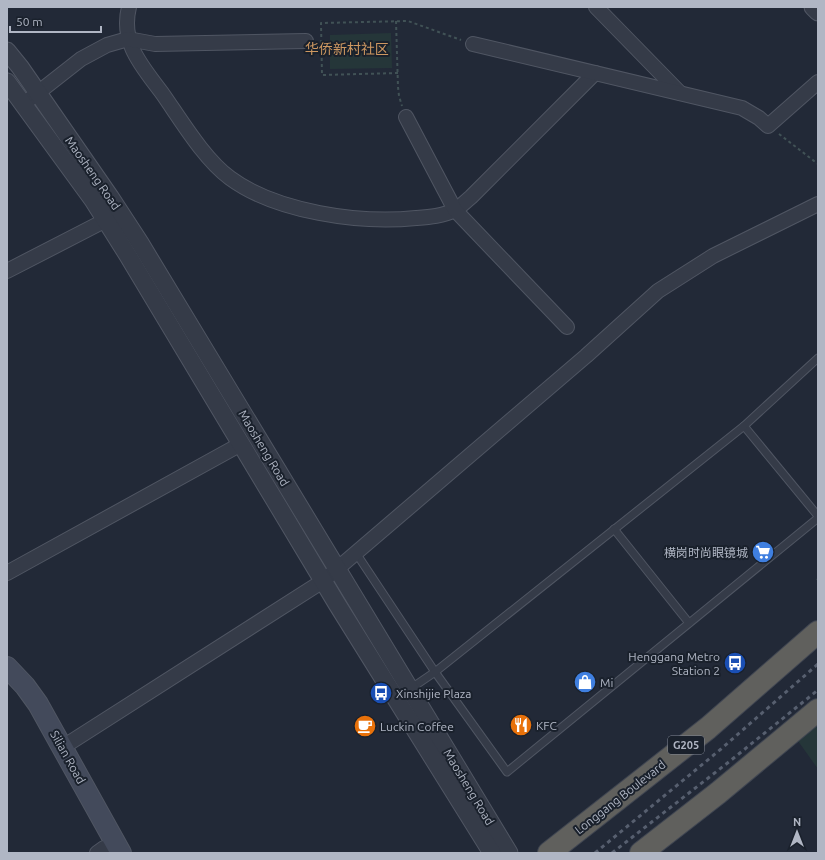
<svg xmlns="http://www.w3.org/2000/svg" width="825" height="860" viewBox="0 0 825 860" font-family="Ubuntu,'Noto Sans SC',sans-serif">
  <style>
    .green { fill: #253639 }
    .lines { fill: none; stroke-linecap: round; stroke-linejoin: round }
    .service-casing { stroke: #505663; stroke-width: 9 }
    .minor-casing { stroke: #505663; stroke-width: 16 }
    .tertiary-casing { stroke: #505663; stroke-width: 19 }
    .secondary-casing { stroke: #505663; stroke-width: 22 }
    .trunk-casing { stroke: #404652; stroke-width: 24 }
    .path { stroke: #415256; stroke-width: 2; stroke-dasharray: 3 3; stroke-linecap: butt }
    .service { stroke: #353b48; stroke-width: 7 }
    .minor { stroke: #353b48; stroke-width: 14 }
    .tertiary { stroke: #353b48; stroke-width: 17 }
    .secondary { stroke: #434a5b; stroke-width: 20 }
    .trunk { stroke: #60605d; stroke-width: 22 }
    .rail { stroke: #575f6f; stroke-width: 3; stroke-dasharray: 4 4; stroke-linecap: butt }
    .labels { text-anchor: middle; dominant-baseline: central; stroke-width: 4; stroke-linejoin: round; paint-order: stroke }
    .shield { fill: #1a212c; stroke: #838996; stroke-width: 1 }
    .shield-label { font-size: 11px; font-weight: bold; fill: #b0b6c4 }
    .street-label { font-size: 12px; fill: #b0b6c4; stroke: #1a212c }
    .poi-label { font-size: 12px; fill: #b0b6c4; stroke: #1a212c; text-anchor: start }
    .quarter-label { font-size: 14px; fill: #ce9861; stroke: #1a212c }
  </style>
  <rect width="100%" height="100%" fill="#222937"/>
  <g class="green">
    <polygon points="391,33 392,68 330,69 330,35"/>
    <polygon points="818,724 818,769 798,741"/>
  </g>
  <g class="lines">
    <g class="service-casing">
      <g id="service">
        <polyline points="744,426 818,516"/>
        <polyline points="614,529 689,623"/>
        <polyline points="356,553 435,672 507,772 818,518"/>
        <polyline points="410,689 435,672 744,426 818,358"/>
      </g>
    </g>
    <g class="minor-casing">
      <g id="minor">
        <path d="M129 7C120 43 142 66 162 93 181 120 204 159 230 178 276 212 360 224 416 218 429 217 443 216 455 210 460 207 466 201 471 197L595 73"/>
        <polyline points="596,7 680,93"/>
        <polyline points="473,44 742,108 759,118 768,126 818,82"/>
        <polyline points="30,99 81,59 107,45 128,39 155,44 306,41"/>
        <polyline points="406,117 455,210 567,327"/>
        <polyline points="7,271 106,220"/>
        <polyline points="7,573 241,444"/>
        <polyline points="63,747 323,581 586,356 658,291 713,256 818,204"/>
        <polyline points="97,853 104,848"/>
      </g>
    </g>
    <g class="tertiary-casing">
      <g id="tertiary">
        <polyline points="813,7 818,12"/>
        <polyline points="7,51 20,67 110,197 140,243 509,853"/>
        <polyline points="7,82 93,200 127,254 337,604 492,853"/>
      </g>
    </g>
    <g class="secondary-casing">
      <polyline id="secondary" points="7,667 25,686 38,704 121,853"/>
    </g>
    <g class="trunk-casing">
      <g id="trunk">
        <polyline points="549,853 708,728 818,632"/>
        <polyline points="641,853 718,793 818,710"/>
      </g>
    </g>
    <g class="path">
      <polyline points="396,21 398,87 399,96 402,106"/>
      <polyline points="398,73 322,75 321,23 408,21 461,40"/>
      <polyline points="779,134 818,164"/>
      <polyline points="817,580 818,579"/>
    </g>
    <use href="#service" class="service"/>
    <use href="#minor" class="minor"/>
    <use href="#tertiary" class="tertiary"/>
    <use href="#secondary" class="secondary"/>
    <use href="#trunk" class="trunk"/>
    <g class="rail">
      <polyline points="595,853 721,749 818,664"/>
      <polyline points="612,853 730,761 818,690"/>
    </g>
  </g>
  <defs>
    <g id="supermarket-disc" transform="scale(1.15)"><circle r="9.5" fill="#3f7fe0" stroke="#1a212c"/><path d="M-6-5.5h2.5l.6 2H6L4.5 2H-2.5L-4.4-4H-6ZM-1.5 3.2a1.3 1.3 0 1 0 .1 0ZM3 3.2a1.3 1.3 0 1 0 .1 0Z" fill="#fff"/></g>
    <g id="bus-disc" transform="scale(1.15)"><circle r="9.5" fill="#1a4fb4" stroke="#1a212c"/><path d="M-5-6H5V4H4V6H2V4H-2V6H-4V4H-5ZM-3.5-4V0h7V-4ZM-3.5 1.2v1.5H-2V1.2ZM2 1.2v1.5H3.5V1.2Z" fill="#fff"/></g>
    <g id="shop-disc" transform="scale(1.15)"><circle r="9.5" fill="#3f7fe0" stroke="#1a212c"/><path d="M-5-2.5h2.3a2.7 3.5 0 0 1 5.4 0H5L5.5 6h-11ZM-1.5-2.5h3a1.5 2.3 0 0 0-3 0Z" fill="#fff"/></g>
    <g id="restaurant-disc" transform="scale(1.15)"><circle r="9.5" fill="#e8710a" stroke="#1a212c"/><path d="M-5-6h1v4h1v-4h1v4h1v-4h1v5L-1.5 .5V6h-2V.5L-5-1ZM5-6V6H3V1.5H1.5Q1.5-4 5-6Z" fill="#fff"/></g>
    <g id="cafe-disc" transform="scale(1.15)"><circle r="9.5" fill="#e8710a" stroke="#1a212c"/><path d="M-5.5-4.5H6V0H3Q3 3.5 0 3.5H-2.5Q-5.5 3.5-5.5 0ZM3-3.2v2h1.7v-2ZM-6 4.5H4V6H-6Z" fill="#fff"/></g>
  </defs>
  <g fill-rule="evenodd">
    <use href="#supermarket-disc" x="763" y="552"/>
    <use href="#bus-disc" x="735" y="663"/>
    <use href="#shop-disc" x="585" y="682"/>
    <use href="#bus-disc" x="381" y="693"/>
    <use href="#restaurant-disc" x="521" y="725"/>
    <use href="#cafe-disc" x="365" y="726"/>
  </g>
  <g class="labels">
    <rect class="shield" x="668" y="736" width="36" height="18" rx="3"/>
    <g class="shield-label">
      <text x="686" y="745">G205</text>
    </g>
    <g class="street-label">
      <text transform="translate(93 173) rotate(55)">Maosheng Road</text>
      <text transform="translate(264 448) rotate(59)">Maosheng Road</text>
      <text transform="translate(68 757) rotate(61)">Silian Road</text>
      <text transform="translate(469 787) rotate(59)">Maosheng Road</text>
      <text transform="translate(620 797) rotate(-38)">Longgang Boulevard</text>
    </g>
    <g class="poi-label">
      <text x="748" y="552" text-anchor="end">横岗时尚眼镜城</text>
      <text x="720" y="656" text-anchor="end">Henggang Metro<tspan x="720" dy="14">Station 2</tspan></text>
      <text x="600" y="682">Mi</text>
      <text x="396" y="693">Xinshijie Plaza</text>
      <text x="536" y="725">KFC</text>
      <text x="380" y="726">Luckin Coffee</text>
    </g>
    <g class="quarter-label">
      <text x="347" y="49">华侨新村社区</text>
    </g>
  </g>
  <rect width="825" height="860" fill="none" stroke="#b0b6c4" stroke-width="16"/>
  <g transform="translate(797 832)" stroke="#1a212c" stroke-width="3" paint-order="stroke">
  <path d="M0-3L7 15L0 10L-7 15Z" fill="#b0b6c4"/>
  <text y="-6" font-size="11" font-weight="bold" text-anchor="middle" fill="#b0b6c4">N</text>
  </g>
  <path d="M10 26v6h91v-6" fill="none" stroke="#b0b6c4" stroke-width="2"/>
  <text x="16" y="26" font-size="12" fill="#b0b6c4" stroke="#1a212c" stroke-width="3" paint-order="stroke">50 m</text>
</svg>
